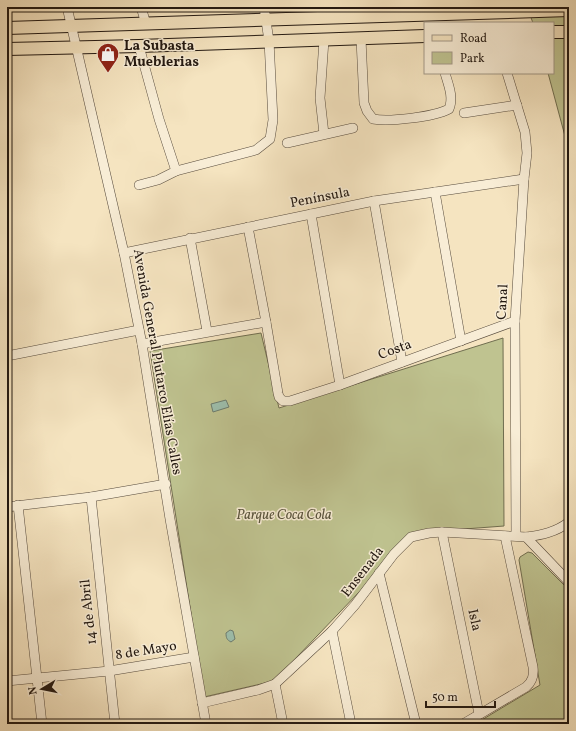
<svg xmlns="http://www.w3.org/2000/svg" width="576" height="731" viewBox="0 0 576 731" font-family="Vollkorn,serif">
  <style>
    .green { fill: #bfc390; stroke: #706e50 }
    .water { fill: #9dbfad; stroke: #6c7c6f }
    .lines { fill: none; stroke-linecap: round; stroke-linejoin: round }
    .minor-casing { stroke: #574b3d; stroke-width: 10 }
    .major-casing { stroke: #221811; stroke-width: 14 }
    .minor { stroke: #f8edd6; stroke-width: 9 }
    .major { stroke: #f5e4c0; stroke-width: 12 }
    .labels { text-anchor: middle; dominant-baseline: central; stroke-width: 3; stroke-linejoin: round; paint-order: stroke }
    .poi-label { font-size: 14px; font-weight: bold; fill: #221811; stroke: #f8edd6; text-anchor: start }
    .street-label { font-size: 14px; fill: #221811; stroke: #f8edd6 }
    .park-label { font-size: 14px; font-style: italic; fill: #59543d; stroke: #f8edd6 }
  </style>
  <rect width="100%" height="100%" fill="#f5e4c0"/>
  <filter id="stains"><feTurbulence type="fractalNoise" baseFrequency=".005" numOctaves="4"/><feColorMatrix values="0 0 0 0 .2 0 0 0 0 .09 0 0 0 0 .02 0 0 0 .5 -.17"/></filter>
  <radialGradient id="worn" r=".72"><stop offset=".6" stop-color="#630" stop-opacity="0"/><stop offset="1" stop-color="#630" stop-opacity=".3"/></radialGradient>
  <g class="green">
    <polygon points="527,7 569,7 569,151 548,73 553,73 553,23 533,23"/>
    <polygon points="261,333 279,408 503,338 504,526 411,533 382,568 274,681 204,697 150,351"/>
    <polygon points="528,552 532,553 569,590 569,724 475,724 540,685 519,560 520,557"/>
  </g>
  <g class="water">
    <polygon points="226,400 229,407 213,412 211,404"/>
    <path d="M230 630 233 631 235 639 231 642C227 640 226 638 226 633Z"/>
  </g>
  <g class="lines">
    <g class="minor-casing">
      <g id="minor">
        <polyline points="67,7 124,253 142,344 170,519 206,724"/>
        <polyline points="141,7 146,24"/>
        <polyline points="322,7 323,17"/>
        <path d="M361 39 364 103 367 111 373 119C389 122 434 117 449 109 454 97 448 84 445 73"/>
        <polyline points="324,40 320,98 324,134"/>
        <polyline points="139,46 159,119 176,171"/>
        <polyline points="507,73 525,132 527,153 524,179 515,321 516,536"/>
        <polyline points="464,113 517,105"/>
        <polyline points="287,143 353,128"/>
        <polyline points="139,185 158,180 176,171 256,150 270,139 273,120 269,41 264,7"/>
        <polyline points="435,192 461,341"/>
        <polyline points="374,201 402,362"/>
        <polyline points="311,214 340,385"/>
        <polyline points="248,227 266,322 278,393 279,397 283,401 290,401 340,385 515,321"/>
        <polyline points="190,238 207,331"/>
        <polyline points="124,253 374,201 524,179"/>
        <polyline points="142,344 266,322"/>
        <polyline points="7,356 139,330"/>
        <polyline points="91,497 115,724"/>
        <polyline points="18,505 42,724"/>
        <polyline points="7,507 91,497 166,484"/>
        <polyline points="442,532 479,714"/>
        <polyline points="526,537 569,582"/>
        <polyline points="379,573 416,724"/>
        <polyline points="332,631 351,724"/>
        <polyline points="7,681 109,671 194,657"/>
        <polyline points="275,684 283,724"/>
        <path d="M202 703 258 690 275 684 332 631 355 605 394 554 411 537 429 533 442 532 526 537C542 535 556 532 569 522"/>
        <path d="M463 724 526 687C533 681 534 675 533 667L505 536"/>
      </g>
    </g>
    <g class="major-casing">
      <g id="major">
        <polyline points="7,28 569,10"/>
        <polyline points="553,32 569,32"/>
        <polyline points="7,49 139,46 425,36"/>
      </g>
    </g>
    <use href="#minor" class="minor"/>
    <use href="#major" class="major"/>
  </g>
  <defs>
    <g id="shop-pin" transform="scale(1.15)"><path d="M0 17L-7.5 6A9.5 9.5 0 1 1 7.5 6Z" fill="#8f2418" stroke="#f8edd6"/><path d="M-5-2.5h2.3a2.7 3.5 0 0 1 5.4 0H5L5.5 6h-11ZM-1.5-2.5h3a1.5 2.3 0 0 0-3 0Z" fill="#fff"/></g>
  </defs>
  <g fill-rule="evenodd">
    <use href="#shop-pin" x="108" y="54"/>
  </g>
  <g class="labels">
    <g class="poi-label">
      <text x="124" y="46">La Subasta<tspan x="124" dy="16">Mueblerias</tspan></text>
    </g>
    <g class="street-label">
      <text transform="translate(320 198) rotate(-11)">Península</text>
      <text transform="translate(503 302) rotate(-87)">Canal</text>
      <text transform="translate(395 350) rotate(-20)">Costa</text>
      <text transform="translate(157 362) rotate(80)">Avenida General Plutarco Elías Calles</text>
      <text transform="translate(363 572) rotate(-52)">Ensenada</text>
      <text transform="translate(89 612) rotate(-96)">14 de Abril</text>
      <text transform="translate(474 620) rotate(78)">Isla</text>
      <text transform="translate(146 651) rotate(-9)">8 de Mayo</text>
    </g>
    <g class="park-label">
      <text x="284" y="515">Parque Coca Cola</text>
    </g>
  </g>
  <rect width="576" height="731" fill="none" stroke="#f5e4c0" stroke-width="24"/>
  <rect x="8" y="8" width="560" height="715" fill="none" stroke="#221811" stroke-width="2"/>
  <rect x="12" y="12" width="552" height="707" fill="none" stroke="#221811"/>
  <rect x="424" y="22" width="130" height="52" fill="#f8edd6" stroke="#a29887"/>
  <rect x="432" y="35" width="20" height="6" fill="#f5e4c0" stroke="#a29887"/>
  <text x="460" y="42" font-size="12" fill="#221811">Road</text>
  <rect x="432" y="52" width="20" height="12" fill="#bfc390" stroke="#a29887"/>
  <text x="460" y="62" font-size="12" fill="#221811">Park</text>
  <g transform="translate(42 689) rotate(260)" stroke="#f8edd6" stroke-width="3" paint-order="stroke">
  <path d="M0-3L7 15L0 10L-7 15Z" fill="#221811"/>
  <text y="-6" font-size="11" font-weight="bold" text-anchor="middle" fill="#221811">N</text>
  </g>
  <path d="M426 701v6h69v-6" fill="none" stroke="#221811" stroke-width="2"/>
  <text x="432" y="701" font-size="12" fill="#221811" stroke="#f8edd6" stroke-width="3" paint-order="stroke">50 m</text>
  <rect width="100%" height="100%" filter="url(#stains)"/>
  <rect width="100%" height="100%" fill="url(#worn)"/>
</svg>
